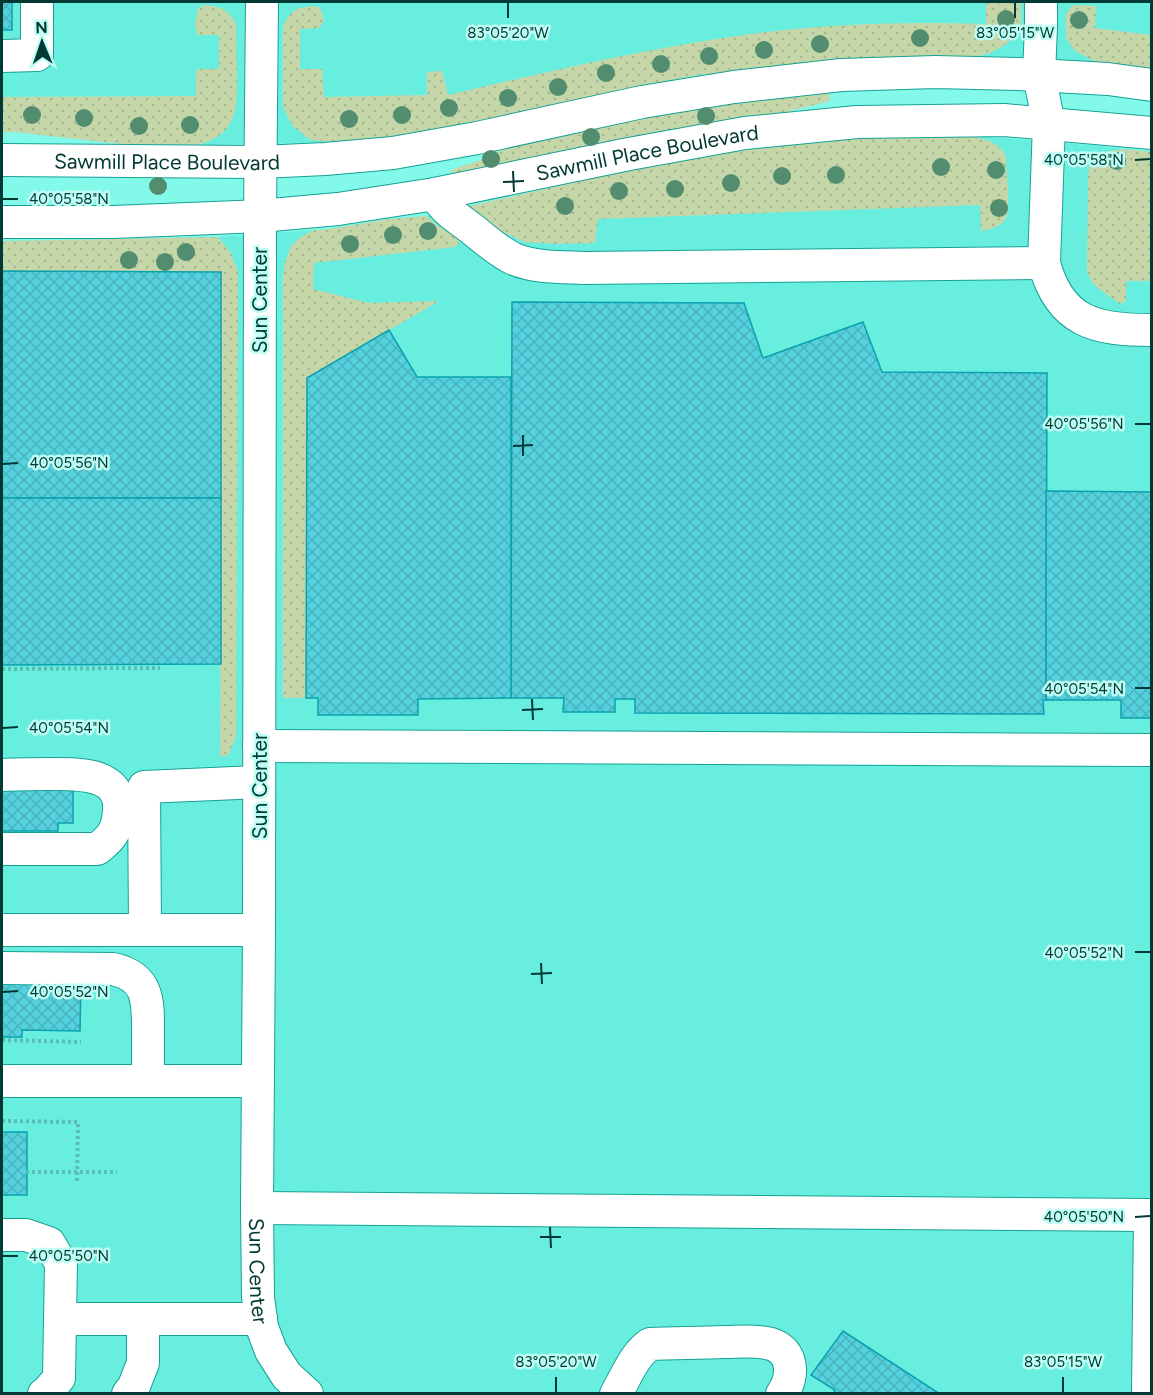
<svg xmlns="http://www.w3.org/2000/svg" width="1153" height="1395" viewBox="0 0 1153 1395" font-family="Figtree,sans-serif">
  <style>
    .built { fill: #68eede }
    .grass { fill: url(#grass-dots) }
    .building { fill: url(#building-cross-hatch); stroke: #0aa2af; stroke-width: 1.5 }
    .lines { fill: none; stroke-linecap: round; stroke-linejoin: round }
    .minor-casing { stroke: #15a295; stroke-width: 34 }
    .path { stroke: #5bbeb3; stroke-width: 4; stroke-dasharray: 3 3; stroke-linecap: butt }
    .minor { stroke: #fff; stroke-width: 32 }
    .tree { fill: #518d6e }
    .ticks { fill: none; stroke: #013a35; stroke-width: 2 }
    .labels { text-anchor: middle; dominant-baseline: central; stroke-width: 5; stroke-linejoin: round; paint-order: stroke }
    .street-label { font-size: 21px; fill: #013a35; stroke: #bdfdf4 }
    .ticks-label { font-size: 15px; text-anchor: middle; fill: #013a35; stroke: #bdfdf4; stroke-width: 5; stroke-linejoin: round; paint-order: stroke }
  </style>
  <defs>
    <pattern id="grass-dots" width="8" height="8" patternUnits="userSpaceOnUse" patternTransform="scale(1.5)"><rect width="8" height="8" fill="#c5d7a9"/><path d="M2 2h.1M6 6h.1" fill="none" stroke="#a7b992" stroke-width="1.8" stroke-linecap="round"/></pattern>
    <pattern id="building-cross-hatch" width="8" height="8" patternUnits="userSpaceOnUse" patternTransform="scale(1.5)"><rect width="8" height="8" fill="#55d1de"/><path d="M0 0l8 8M0 8l8-8" fill="none" stroke="#48b4bf"/></pattern>
  </defs>
  <rect width="100%" height="100%" fill="#83f9ea"/>
  <g class="built">
    <polygon points="2,2 1151,2 1151,69 1096,62 949,56 840,61 697,75 476,122 335,142 197,145 121,144 15,132 2,132"/>
    <polygon points="974,136 1100,146 1151,152 1151,1393 2,1393 2,241 218,237 329,229 389,219 427,216 582,181 797,144"/>
  </g>
  <g class="grass">
    <path d="M986 2H1019L1021 3V24L1016 35 1005 45 988 54 971 57 949 56 840 61 697 75 476 122 381 139 335 142 310 140 292 125 283 107V26C292 9 297 7 316 6L321 10 324 21 319 28 300 29V69H322L324 97 427 95V72L442 71 448 95C542 73 635 51 730 37 814 24 901 21 986 24Z"/>
    <path d="M204 5C221 7 228 8 236 24 236 40 236 55 237 71 237 107 239 135 197 145L121 144 15 132H2V97L196 96V72L198 69H219V35H197L195 24 198 9Z"/>
    <polygon points="1073,5 1096,6 1095,28 1151,35 1151,69 1096,62 1075,51 1066,38 1066,14"/>
    <polygon points="829,91 830,101 762,118 452,177 451,170 478,161 514,144 620,122 721,104"/>
    <path d="M908 134C932 135 983 130 1001 149 1002 150 1005 155 1006 157 1006 171 1011 208 1006 218 1001 227 991 229 981 231L980 205 598 219 595 243 556 244 524 242 492 227 469 211 470 206C545 189 619 171 694 158 765 146 836 141 908 134Z"/>
    <polygon points="1124,149 1151,152 1152,281 1126,281 1126,301 1120,304 1094,285 1087,273 1088,177 1090,161 1099,153"/>
    <polygon points="427,216 438,226 458,238 459,243 455,247 314,263 313,289 369,303 439,301 307,378 306,698 283,698 283,276 285,262 291,246 301,237 314,230 329,229 389,219"/>
    <polygon points="218,237 231,253 238,272 238,301 236,737 229,753 226,756 220,756 221,272 2,271 2,241"/>
  </g>
  <g class="building">
    <rect x="2" y="2" width="10" height="28"/>
    <polygon points="2,271 221,272 221,498 2,498"/>
    <polygon points="512,302 744,303 763,358 863,322 882,372 1047,373 1046,700 1043,700 1044,714 635,713 635,699 615,699 615,712 563,712 564,698 511,698"/>
    <polygon points="389,330 417,377 511,377 511,698 418,699 418,715 318,715 318,698 306,698 307,378"/>
    <polygon points="1046,491 1152,492 1152,718 1121,718 1121,700 1046,700"/>
    <polygon points="2,498 221,498 221,664 2,665"/>
    <polygon points="73,783 73,823 58,823 58,831 2,831 2,787"/>
    <polygon points="2,978 81,983 80,1031 22,1030 22,1037 2,1037"/>
    <rect x="2" y="1132" width="25" height="63"/>
    <polygon points="843,1331 940,1394 833,1394 835,1390 811,1375"/>
  </g>
  <g class="lines">
    <g class="minor-casing">
      <g id="minor">
        <path id="s1" d="M262 2 260 216 259 930 257 1208 258 1297 262 1327 271 1351 287 1376 307 1394"/>
        <path d="M1041 2V26L1039 75 1049 124 1044 263C1060 323 1096 330 1152 330"/>
        <polyline points="2,56 37,55 37,2"/>
        <path id="s2" d="M2 160 260 162 325 159 393 153 477 138 642 102 734 87 841 75 935 72 1018 74 1108 79 1152 85"/>
        <path d="M435 194C443 209 455 216 468 226 483 237 498 252 514 259 536 268 561 267 584 268L1044 263"/>
        <path id="s3" d="M2 222H113L260 216 338 209 435 194 629 154 745 133 857 122 1004 120 1152 133"/>
        <polyline points="259,746 1152,750"/>
        <path d="M2 775C17 774 32 774 48 774 75 774 122 771 119 811 118 829 112 838 97 849H2"/>
        <polyline points="2,930 259,930"/>
        <polyline points="145,930 144,787 259,782"/>
        <path d="M2 968 113 969C150 977 148 1003 148 1034 148 1050 148 1065 148 1081"/>
        <polyline points="2,1081 258,1081"/>
        <polyline points="257,1208 1152,1215"/>
        <polyline points="2,1235 26,1235 49,1243 61,1263 59,1378 48,1391 44,1394"/>
        <polyline points="60,1319 261,1319"/>
        <polyline points="128,1394 134,1386 143,1363 143,1319"/>
        <path d="M616 1394C626 1377 634 1355 650 1344 675 1343 700 1343 724 1342 739 1342 756 1340 771 1344 794 1351 794 1377 782 1394"/>
        <polyline points="1148,1394 1150,1215"/>
      </g>
    </g>
    <g class="path">
      <polyline points="2,669 160,668"/>
      <polyline points="2,1040 81,1042"/>
      <polyline points="2,1121 78,1122 77,1182"/>
      <polyline points="26,1172 117,1172"/>
    </g>
    <use href="#minor" class="minor"/>
  </g>
  <g class="tree">
    <circle cx="1006" cy="19" r="9"/>
    <circle cx="1079" cy="20" r="9"/>
    <circle cx="920" cy="38" r="9"/>
    <circle cx="820" cy="44" r="9"/>
    <circle cx="764" cy="50" r="9"/>
    <circle cx="709" cy="56" r="9"/>
    <circle cx="661" cy="64" r="9"/>
    <circle cx="606" cy="73" r="9"/>
    <circle cx="558" cy="87" r="9"/>
    <circle cx="508" cy="98" r="9"/>
    <circle cx="449" cy="108" r="9"/>
    <circle cx="32" cy="115" r="9"/>
    <circle cx="402" cy="115" r="9"/>
    <circle cx="706" cy="116" r="9"/>
    <circle cx="84" cy="118" r="9"/>
    <circle cx="349" cy="119" r="9"/>
    <circle cx="190" cy="125" r="9"/>
    <circle cx="139" cy="126" r="9"/>
    <circle cx="591" cy="137" r="9"/>
    <circle cx="491" cy="159" r="9"/>
    <circle cx="1117" cy="161" r="9"/>
    <circle cx="941" cy="167" r="9"/>
    <circle cx="996" cy="170" r="9"/>
    <circle cx="836" cy="175" r="9"/>
    <circle cx="782" cy="176" r="9"/>
    <circle cx="731" cy="183" r="9"/>
    <circle cx="158" cy="186" r="9"/>
    <circle cx="675" cy="189" r="9"/>
    <circle cx="619" cy="191" r="9"/>
    <circle cx="565" cy="206" r="9"/>
    <circle cx="999" cy="208" r="9"/>
    <circle cx="428" cy="231" r="9"/>
    <circle cx="393" cy="235" r="9"/>
    <circle cx="350" cy="244" r="9"/>
    <circle cx="186" cy="252" r="9"/>
    <circle cx="129" cy="260" r="9"/>
    <circle cx="165" cy="262" r="9"/>
  </g>
  <path class="ticks" d="M508 3V18M1015 3V18M1135 160 1150 159M513 171 514 192M503 182 524 181M3 199H18M1135 424H1150M523 435V456M513 446 533 445M3 464 18 463M1135 688H1150M532 699 533 720M522 710 543 709M3 728 18 727M1135 952H1150M541 963 542 984M531 974 552 973M3 992 18 991M1135 1217 1150 1216M550 1227 551 1248M540 1237H561M3 1256H18M556 1377V1392M1063 1377V1392"/>
  <g class="labels">
    <g class="street-label">
      <text stroke="none"><textPath href="#s3" startOffset="651">Sawmill Place Boulevard</textPath></text>
      <text stroke="none"><textPath href="#s2" startOffset="165">Sawmill Place Boulevard</textPath></text>
      <text transform="translate(259 300) rotate(-90)">Sun Center</text>
      <text transform="translate(259 786) rotate(-90)">Sun Center</text>
      <text stroke="none"><textPath href="#s1" startOffset="1269">Sun Center</textPath></text>
    </g>
  </g>
  <g class="ticks-label">
    <text x="508" y="38">83°05'20"W</text>
    <text x="1015" y="38">83°05'15"W</text>
    <text x="1084" y="165">40°05'58"N</text>
    <text x="69" y="204">40°05'58"N</text>
    <text x="1084" y="429">40°05'56"N</text>
    <text x="69" y="468">40°05'56"N</text>
    <text x="1084" y="694">40°05'54"N</text>
    <text x="69" y="733">40°05'54"N</text>
    <text x="1084" y="958">40°05'52"N</text>
    <text x="69" y="997">40°05'52"N</text>
    <text x="1084" y="1222">40°05'50"N</text>
    <text x="69" y="1261">40°05'50"N</text>
    <text x="556" y="1367">83°05'20"W</text>
    <text x="1063" y="1367">83°05'15"W</text>
  </g>
  <rect width="1153" height="1395" fill="none" stroke="#013a35" stroke-width="6"/>
  <g transform="translate(42 42) rotate(358)" stroke="#bdfdf4" stroke-width="4.5" paint-order="stroke">
  <path d="M0-4.5L10 22L0 15L-10 22Z" fill="#013a35"/>
  <text y="-9" font-size="16" font-weight="bold" text-anchor="middle" fill="#013a35">N</text>
  </g>
</svg>
